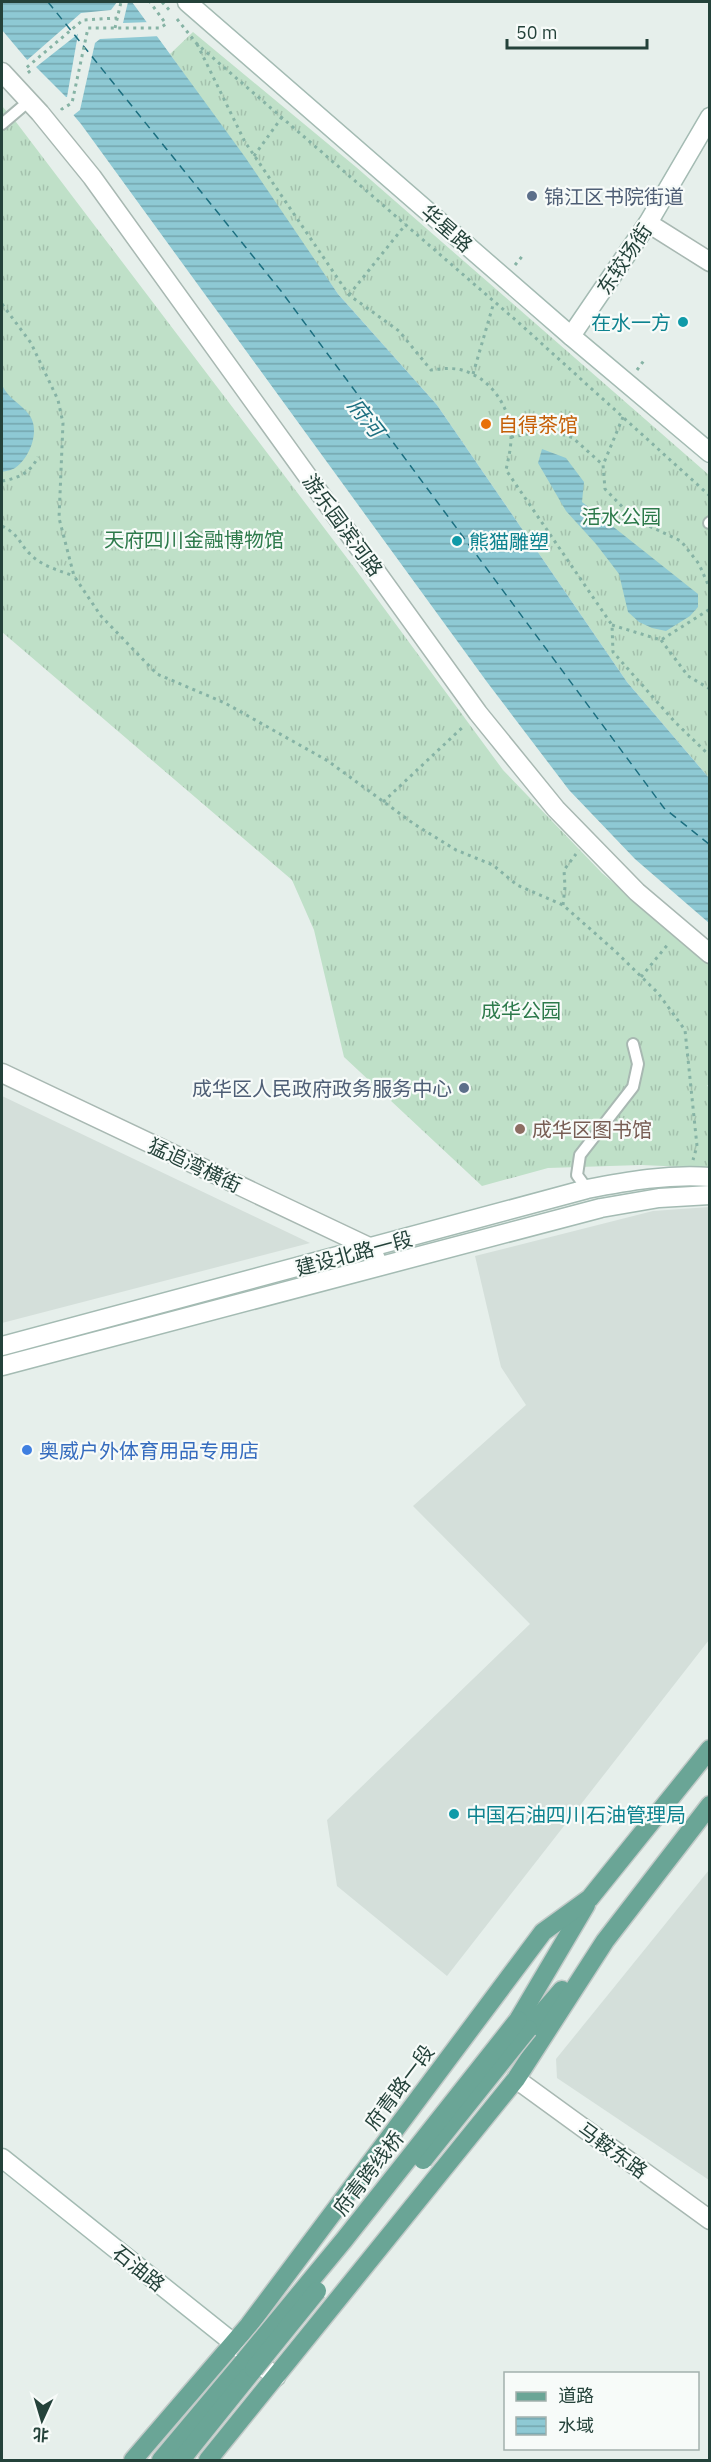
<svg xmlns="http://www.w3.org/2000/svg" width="711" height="2462" viewBox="0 0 711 2462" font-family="'IBM Plex Sans','Noto Sans SC',sans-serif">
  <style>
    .built { fill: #d4dfda }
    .grass { fill: url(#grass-tufts) }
    .water { fill: url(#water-rules) }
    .pier { fill: #e6efeb; fill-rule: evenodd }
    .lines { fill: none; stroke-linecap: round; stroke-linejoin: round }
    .ferry { stroke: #1c6f80; stroke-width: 1.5; stroke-dasharray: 8 6; stroke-linecap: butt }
    .lane-casing { stroke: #a8b8b2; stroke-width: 14 }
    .street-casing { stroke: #a8b8b2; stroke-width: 21 }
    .secondary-casing { stroke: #a4bbb3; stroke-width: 21 }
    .primary-casing { stroke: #c2cac8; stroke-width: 21 }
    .path { stroke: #86b3a5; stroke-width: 3; stroke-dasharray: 3 4.5; stroke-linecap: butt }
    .lane { stroke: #fff; stroke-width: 10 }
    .street { stroke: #fff; stroke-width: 18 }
    .secondary { stroke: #fff; stroke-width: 18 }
    .primary { stroke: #6aa596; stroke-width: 18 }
    .primary-bridge-casing { stroke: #c2cac8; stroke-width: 21; stroke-linecap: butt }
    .primary-bridge { stroke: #6aa596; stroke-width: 18 }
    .service-dot { fill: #5c6f8a; stroke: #f7fbf9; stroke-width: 2 }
    .culture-dot { fill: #0f9aa8; stroke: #f7fbf9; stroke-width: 2 }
    .food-dot { fill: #e8710a; stroke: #f7fbf9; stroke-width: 2 }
    .education-dot { fill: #8d6e63; stroke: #f7fbf9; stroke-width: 2 }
    .shop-dot { fill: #3f7fe0; stroke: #f7fbf9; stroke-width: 2 }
    .labels { text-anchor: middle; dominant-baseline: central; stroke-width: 4.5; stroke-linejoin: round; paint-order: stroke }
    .service-label { font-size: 20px; fill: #4e5e75; stroke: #f7fbf9; text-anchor: start }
    .street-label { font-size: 20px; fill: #24423a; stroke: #f7fbf9 }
    .culture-label { font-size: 20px; fill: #0d838f; stroke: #f7fbf9; text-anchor: start }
    .food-label { font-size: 20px; fill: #c56008; stroke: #f7fbf9; text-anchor: start }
    .park-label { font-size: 20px; fill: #2d7a4b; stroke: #f7fbf9 }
    .education-label { font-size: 20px; fill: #785e54; stroke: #f7fbf9; text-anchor: start }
    .shop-label { font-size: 20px; fill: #366cbe; stroke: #f7fbf9; text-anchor: start }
    .water-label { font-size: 21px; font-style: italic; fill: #1c6f80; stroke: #f7fbf9 }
  </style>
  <defs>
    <pattern id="grass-tufts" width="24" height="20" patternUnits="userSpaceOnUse" patternTransform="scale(1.5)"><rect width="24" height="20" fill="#bfe0c8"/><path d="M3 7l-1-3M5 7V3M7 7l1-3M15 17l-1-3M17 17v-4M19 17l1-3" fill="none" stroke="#a4c1ad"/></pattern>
    <pattern id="water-rules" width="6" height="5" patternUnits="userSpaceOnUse" patternTransform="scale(1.5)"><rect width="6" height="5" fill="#8ec9d4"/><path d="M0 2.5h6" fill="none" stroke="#74a5ad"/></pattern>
  </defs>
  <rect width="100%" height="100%" fill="#e6efeb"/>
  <g class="built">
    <polygon points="2,1096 310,1243 2,1323"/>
    <polygon points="709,1207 709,1640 447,1976 337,1886 327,1820 530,1624 413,1506 526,1405 501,1367 475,1256 653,1211"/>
    <polygon points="709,1870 709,2180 557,2078 556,2059"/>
  </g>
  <g class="grass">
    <polygon points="193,32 356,167 709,475 709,778 627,682 437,405 338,294 170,54"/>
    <polygon points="2,106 16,122 353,566 503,770 602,873 709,965 710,1082 707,1086 710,1087 709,1168 641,1165 548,1168 482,1186 344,1057 314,930 292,880 2,632"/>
  </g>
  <g class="water">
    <polygon points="2,2 132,2 245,157 338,294 437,405 627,682 709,778 709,923 635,859 569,790 487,682 81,124 2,30"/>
    <path d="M2 385C8 399 22 404 30 416 40 431 30 458 15 468 12 470 6 471 2 472Z"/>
    <polygon points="542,449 566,458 584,482 582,502 698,594 698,607 690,616 666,631 652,628 639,622 628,612 619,574 596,544 566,511 538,463"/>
  </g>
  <path class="pier" d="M117 2H128L123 23 151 22 161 36 100 39 95 43 80 110 71 117 25 62 81 13 111 10ZM78 34 67 97H66L36 67Z"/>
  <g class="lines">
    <polyline class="ferry" points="48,2 281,291 664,808 710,845"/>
    <g class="lane-casing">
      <g id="lane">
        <polyline points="2,124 29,101"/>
        <polyline points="709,523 710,522"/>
        <polyline points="587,1189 577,1175 580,1155 633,1087 638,1064 633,1044"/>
      </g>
    </g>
    <g class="street-casing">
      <g id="street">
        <polyline points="2,72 40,113 92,177 478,713 556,809 637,892 710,954"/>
        <polyline points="648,223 710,262"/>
        <polyline points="2,1073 371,1248 379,1266"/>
        <polyline points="516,2079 710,2220"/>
      </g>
    </g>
    <g class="secondary-casing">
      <g id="secondary">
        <polyline points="187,2 571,336 710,453"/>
        <polyline points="571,336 648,223 710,117"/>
        <path d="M2 1346 587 1189C628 1181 668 1174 710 1177"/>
        <polyline points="2,1366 601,1208 659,1198 710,1195"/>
        <polyline points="2,2158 276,2377"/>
      </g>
    </g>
    <g class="primary-casing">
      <g id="primary">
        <polyline points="518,2020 586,1905"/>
        <polyline points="528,2029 562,1990"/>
        <polyline points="133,2460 249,2325 543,1932 590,1898 710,1749"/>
        <polyline points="161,2460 244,2361"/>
        <polyline points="181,2460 254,2369"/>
        <polyline points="208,2460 516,2079 605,1941 710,1805"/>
      </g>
    </g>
    <g class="path">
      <polyline points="162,2 171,12"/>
      <polyline points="177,19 197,44 519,323 710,496"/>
      <polyline points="115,28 121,2"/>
      <path d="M197 44 245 142 349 295 399 331 431 370C446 368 459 367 472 374 495 384 512 413 511 438 511 449 508 460 506 470L612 625 613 652 674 721 710 756"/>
      <polyline points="30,73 26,68 83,20 117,18"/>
      <polyline points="61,108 62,109 72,103 88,28 160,28 166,24 150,2"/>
      <polyline points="254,156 282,117"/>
      <polyline points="515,265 524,254"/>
      <polyline points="349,295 406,224"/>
      <polyline points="2,304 31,343 58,400 63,423 59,518 74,576 101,616 157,674 225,703 328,761 414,824 456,850 493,865 517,885 563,905 615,951 658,993 685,1030 697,1146 693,1160"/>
      <polyline points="637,370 645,359"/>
      <polyline points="473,374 494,302"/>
      <polyline points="623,417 603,465 605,489 634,519 681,541 699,564 710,589"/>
      <polyline points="511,437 550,430 573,438 603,465"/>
      <path d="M2 481C19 478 30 473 38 457"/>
      <path d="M2 526C20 535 19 544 31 555 42 566 60 571 74 576"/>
      <polyline points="612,625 661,640 710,609"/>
      <polyline points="661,640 688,676 710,689"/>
      <polyline points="383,802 465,725"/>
      <polyline points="563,905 565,887 564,870 576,854"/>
      <polyline points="641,977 669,943"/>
    </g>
    <use href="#lane" class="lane"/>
    <use href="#street" class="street"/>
    <use href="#secondary" class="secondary"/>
    <use href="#primary" class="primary"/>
    <g class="primary-bridge-casing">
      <g id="primary-bridge">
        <polyline points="423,2160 528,2029"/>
        <polyline points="244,2361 344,2240 518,2020"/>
        <polyline points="254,2369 317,2291"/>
      </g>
    </g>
    <use href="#primary-bridge" class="primary-bridge"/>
  </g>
  <g class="service-dot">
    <circle cx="532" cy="196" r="6"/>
    <circle cx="464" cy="1088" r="6"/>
  </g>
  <g class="culture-dot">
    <circle cx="683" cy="322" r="6"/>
    <circle cx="457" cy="541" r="6"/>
    <circle cx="454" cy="1814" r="6"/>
  </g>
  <circle class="food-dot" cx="486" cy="424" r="6"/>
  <circle class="education-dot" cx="520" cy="1129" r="6"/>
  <circle class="shop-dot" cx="27" cy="1450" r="6"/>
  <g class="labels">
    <g class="service-label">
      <text x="544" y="196">锦江区书院街道</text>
      <text x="452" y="1088" text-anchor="end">成华区人民政府政务服务中心</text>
    </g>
    <g class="street-label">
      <text transform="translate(447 228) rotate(41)">华星路</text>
      <text transform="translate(624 259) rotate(-56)">东较场街</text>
      <text transform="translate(343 525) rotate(54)">游乐园滨河路</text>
      <text transform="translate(195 1165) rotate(25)">猛追湾横街</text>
      <text transform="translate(354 1253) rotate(-15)">建设北路一段</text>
      <text transform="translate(399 2087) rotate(-53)">府青路一段</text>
      <text transform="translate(613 2150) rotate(36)">马鞍东路</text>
      <text transform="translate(368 2173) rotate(-52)">府青跨线桥</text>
      <text transform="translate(139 2268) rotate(39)">石油路</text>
    </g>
    <g class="culture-label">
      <text x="671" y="322" text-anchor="end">在水一方</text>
      <text x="469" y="541">熊猫雕塑</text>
      <text x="466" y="1814">中国石油四川石油管理局</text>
    </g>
    <g class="food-label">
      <text x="498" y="424">自得茶馆</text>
    </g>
    <g class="park-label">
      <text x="621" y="516">活水公园</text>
      <text x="194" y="539">天府四川金融博物馆</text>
      <text x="521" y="1010">成华公园</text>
    </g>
    <g class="education-label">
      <text x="532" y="1129">成华区图书馆</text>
    </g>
    <g class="shop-label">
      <text x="39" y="1450">奥威户外体育用品专用店</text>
    </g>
    <g class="water-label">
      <text transform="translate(366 417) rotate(52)">府河</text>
    </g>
  </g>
  <rect width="711" height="2462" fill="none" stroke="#24423a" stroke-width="6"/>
  <rect x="504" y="2372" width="195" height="78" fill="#f7fbf9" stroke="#a3b1ad" stroke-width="1.5"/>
  <rect x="516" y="2392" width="30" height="9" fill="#6aa596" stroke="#a3b1ad" stroke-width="1.5"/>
  <text x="558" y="2402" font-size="18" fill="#24423a">道路</text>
  <rect x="516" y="2417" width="30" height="18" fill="url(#water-rules)" stroke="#a3b1ad" stroke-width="1.5"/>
  <text x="558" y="2432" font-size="18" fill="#24423a">水域</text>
  <g transform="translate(42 2420) rotate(184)" stroke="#f7fbf9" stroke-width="4.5" paint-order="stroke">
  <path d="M0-4.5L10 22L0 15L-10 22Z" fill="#24423a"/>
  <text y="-9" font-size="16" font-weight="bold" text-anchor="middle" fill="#24423a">北</text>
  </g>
  <path d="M507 39v9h140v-9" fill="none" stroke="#24423a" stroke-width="3"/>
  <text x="516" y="39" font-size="18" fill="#24423a" stroke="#f7fbf9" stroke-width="4.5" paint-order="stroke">50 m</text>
</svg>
